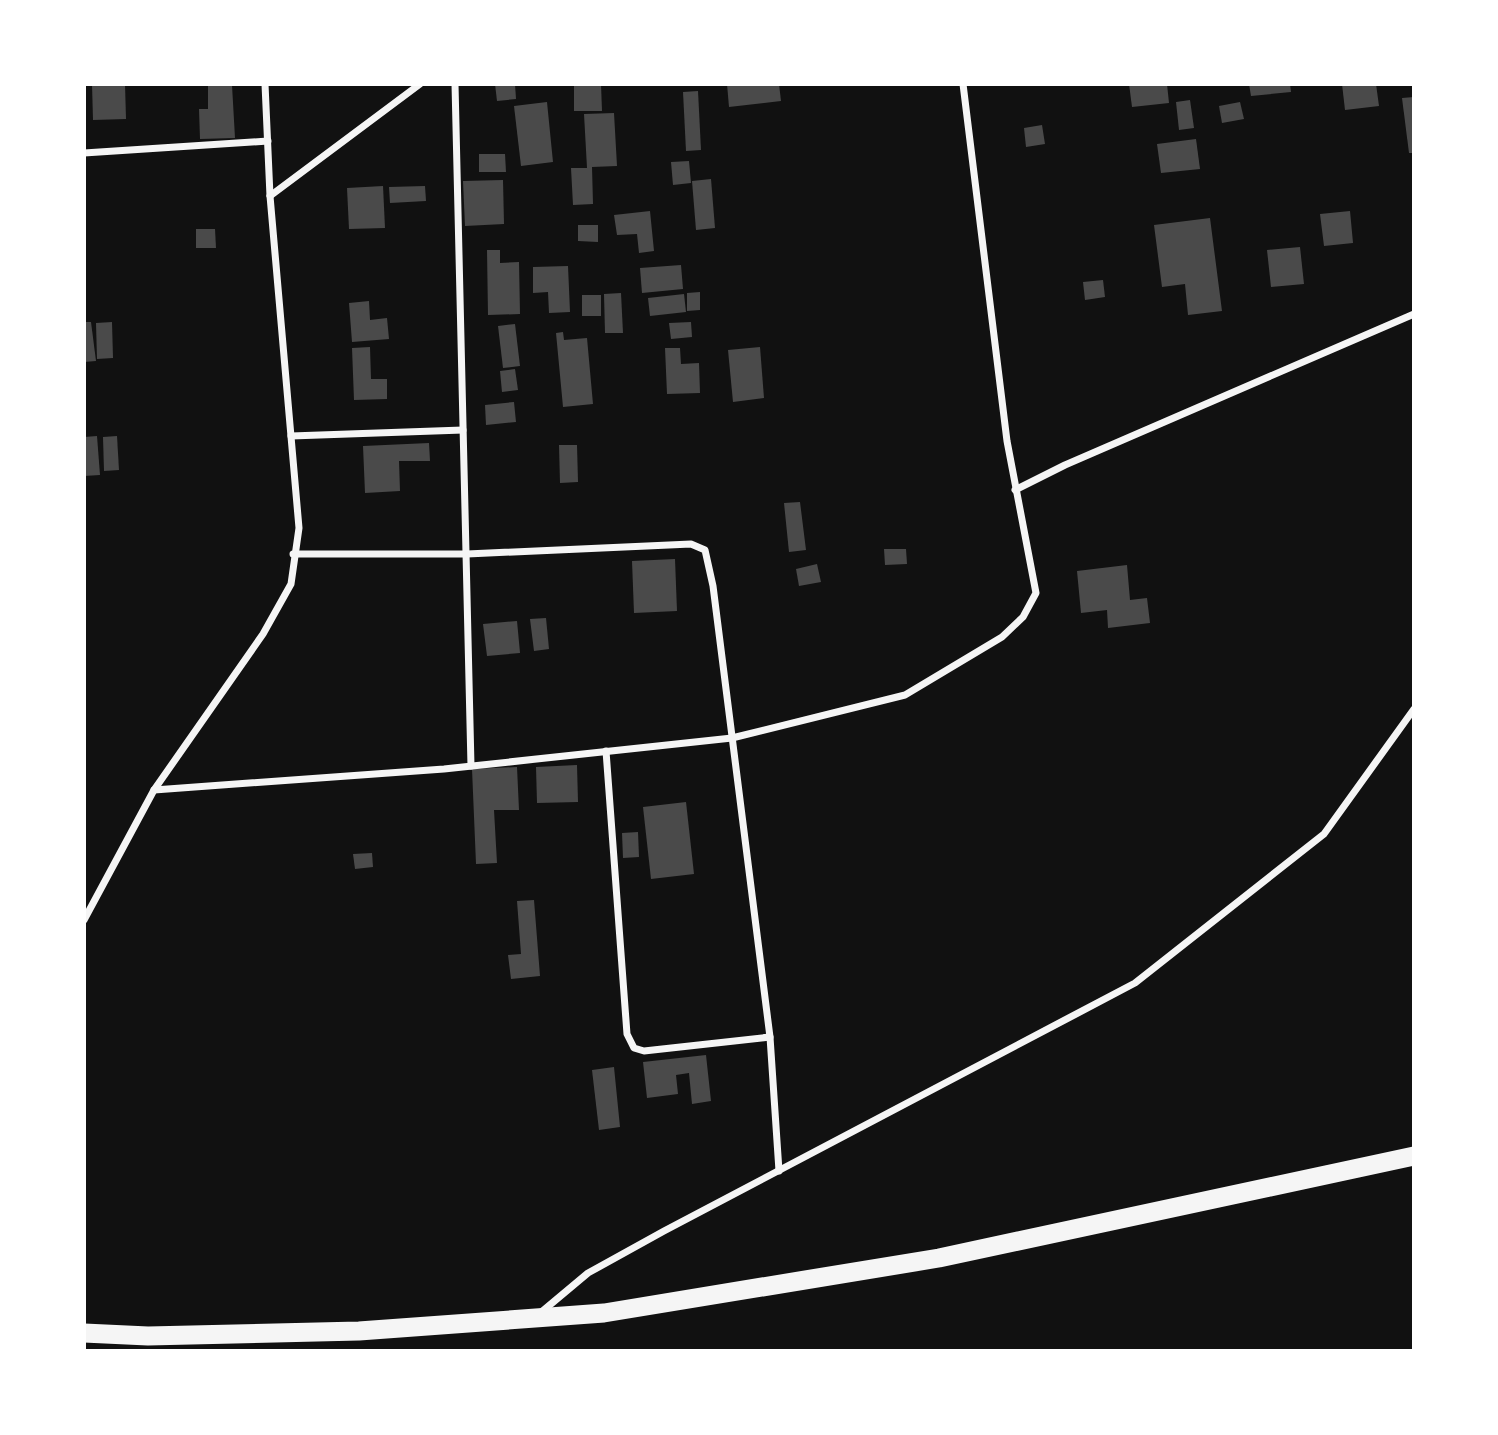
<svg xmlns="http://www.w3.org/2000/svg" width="1498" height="1435" viewBox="0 0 1498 1435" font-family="Arial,sans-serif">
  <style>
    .building { fill: #4a4a4a }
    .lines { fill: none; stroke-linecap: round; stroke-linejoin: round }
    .minor { stroke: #f5f5f5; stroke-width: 7 }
    .trunk { stroke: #f5f5f5; stroke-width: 19 }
  </style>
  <rect width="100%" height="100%" fill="#111"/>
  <g class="building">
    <polygon points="92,84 125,84 126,119 93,120"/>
    <polygon points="495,84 515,84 516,99 497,101"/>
    <polygon points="574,84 601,84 602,111 574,111"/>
    <polygon points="727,84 779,84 781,101 729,107"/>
    <polygon points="1129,84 1167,84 1169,103 1132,107"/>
    <polygon points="1249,84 1290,84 1291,92 1251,96"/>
    <polygon points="1342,84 1376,84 1379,106 1345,110"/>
    <polygon points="232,85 235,138 200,139 199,109 208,109 208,86"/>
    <polygon points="698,91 701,150 686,151 683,92"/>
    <polygon points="1414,97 1414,153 1409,153 1402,98"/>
    <polygon points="1190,100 1194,128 1179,130 1176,102"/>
    <polygon points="547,102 553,162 521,166 514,106"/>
    <polygon points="1240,102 1244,119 1222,123 1219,106"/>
    <polygon points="614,113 617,166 592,167 593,204 573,205 571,168 587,168 584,114"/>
    <polygon points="1042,125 1045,144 1026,147 1024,128"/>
    <polygon points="1196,139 1200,169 1161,173 1157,144"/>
    <polygon points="479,154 505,154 506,172 479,172"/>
    <polygon points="689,161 691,183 673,185 671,162"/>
    <polygon points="711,179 715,228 696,230 692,181"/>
    <polygon points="503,180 504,224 465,226 463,181"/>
    <polygon points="383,186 385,228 349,229 347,188"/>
    <polygon points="425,186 426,201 390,203 389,187"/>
    <polygon points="650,211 654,251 639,253 637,234 617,235 614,215"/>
    <polygon points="1350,211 1353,243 1324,246 1320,214"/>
    <polygon points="1210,218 1222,311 1188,315 1185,284 1162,287 1154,225"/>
    <polygon points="578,225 598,225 598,242 578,241"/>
    <polygon points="196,229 215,229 216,248 196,248"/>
    <polygon points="1300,247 1304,284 1271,287 1267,250"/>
    <polygon points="487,250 500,250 500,263 519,262 520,314 488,315"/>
    <polygon points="681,265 683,289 642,293 640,268"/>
    <polygon points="568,266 570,312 549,313 548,292 533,293 533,267"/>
    <polygon points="1103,280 1105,297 1085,300 1083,282"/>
    <polygon points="700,292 700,310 687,311 687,293"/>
    <polygon points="621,293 623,333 605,333 604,294"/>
    <polygon points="684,294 686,312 650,316 648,298"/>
    <rect x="582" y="295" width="19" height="21"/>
    <polygon points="369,301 370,320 387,318 389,339 352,342 349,303"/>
    <polygon points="84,322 91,322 96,361 84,362"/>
    <polygon points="112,322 113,358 97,359 96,323"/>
    <polygon points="691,322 692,337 671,339 669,323"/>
    <polygon points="515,324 520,366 503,368 498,326"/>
    <polygon points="563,332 564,340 587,338 593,404 563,407 556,333"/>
    <polygon points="370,347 371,379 387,379 387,399 354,400 352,348"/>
    <polygon points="760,347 764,398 733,402 728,350"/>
    <polygon points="665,348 680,348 681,364 699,363 700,393 667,394"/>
    <polygon points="515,369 518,390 502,392 500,371"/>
    <polygon points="514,402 516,422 486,425 485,405"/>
    <polygon points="97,436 100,475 84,476 84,437"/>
    <polygon points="117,436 119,470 104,471 103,437"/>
    <polygon points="429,443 430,461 399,461 400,491 365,493 363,446"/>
    <polygon points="559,445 577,445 578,482 560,483"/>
    <polygon points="800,502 806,550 789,552 784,503"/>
    <polygon points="884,549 906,549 907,564 885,565"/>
    <polygon points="675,559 677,611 634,613 632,561"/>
    <polygon points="817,564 821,582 799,586 796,569"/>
    <polygon points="1127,565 1130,600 1147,598 1150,623 1108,628 1107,610 1081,613 1077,571"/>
    <polygon points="546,618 549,649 534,651 530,619"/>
    <polygon points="517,621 520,653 487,656 483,624"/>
    <polygon points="577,765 578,802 537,803 536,767"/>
    <polygon points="517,767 519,810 494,810 497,863 476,864 472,769"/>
    <polygon points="686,802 694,874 651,879 643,807"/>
    <polygon points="638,832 639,857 623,858 622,833"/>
    <polygon points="372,853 373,867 355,869 353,854"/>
    <polygon points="534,900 540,976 511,979 508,955 521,954 517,901"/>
    <polygon points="706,1055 711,1101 692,1104 689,1073 676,1075 678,1094 647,1098 643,1062"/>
    <polygon points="614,1067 620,1127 599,1130 592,1070"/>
  </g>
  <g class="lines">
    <g class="minor">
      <polyline points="455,84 471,766"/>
      <polyline points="84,153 268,141"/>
      <polyline points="270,196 420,84"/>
      <polyline points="291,436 463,430"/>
      <polyline points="1015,490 1065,465 1414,314"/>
      <polyline points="293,554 467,554 691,544 705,550 713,586 770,1037 779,1171"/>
      <polyline points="606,751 627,1034 634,1048 644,1051 770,1037"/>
      <polyline points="154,790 444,769 732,738 905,695 1002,637 1023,617 1036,593 1007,441 963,84"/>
      <polyline points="84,920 154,790 263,634 291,584 299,528 270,196 265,84"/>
      <polyline points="539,1314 588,1273 664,1231 1135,983 1324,834 1414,709"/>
    </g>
    <polyline class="trunk" points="84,1333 148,1336 359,1331 604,1313 939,1258 1414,1156"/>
  </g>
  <rect width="1498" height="1435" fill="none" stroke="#ffffff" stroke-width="172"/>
</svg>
